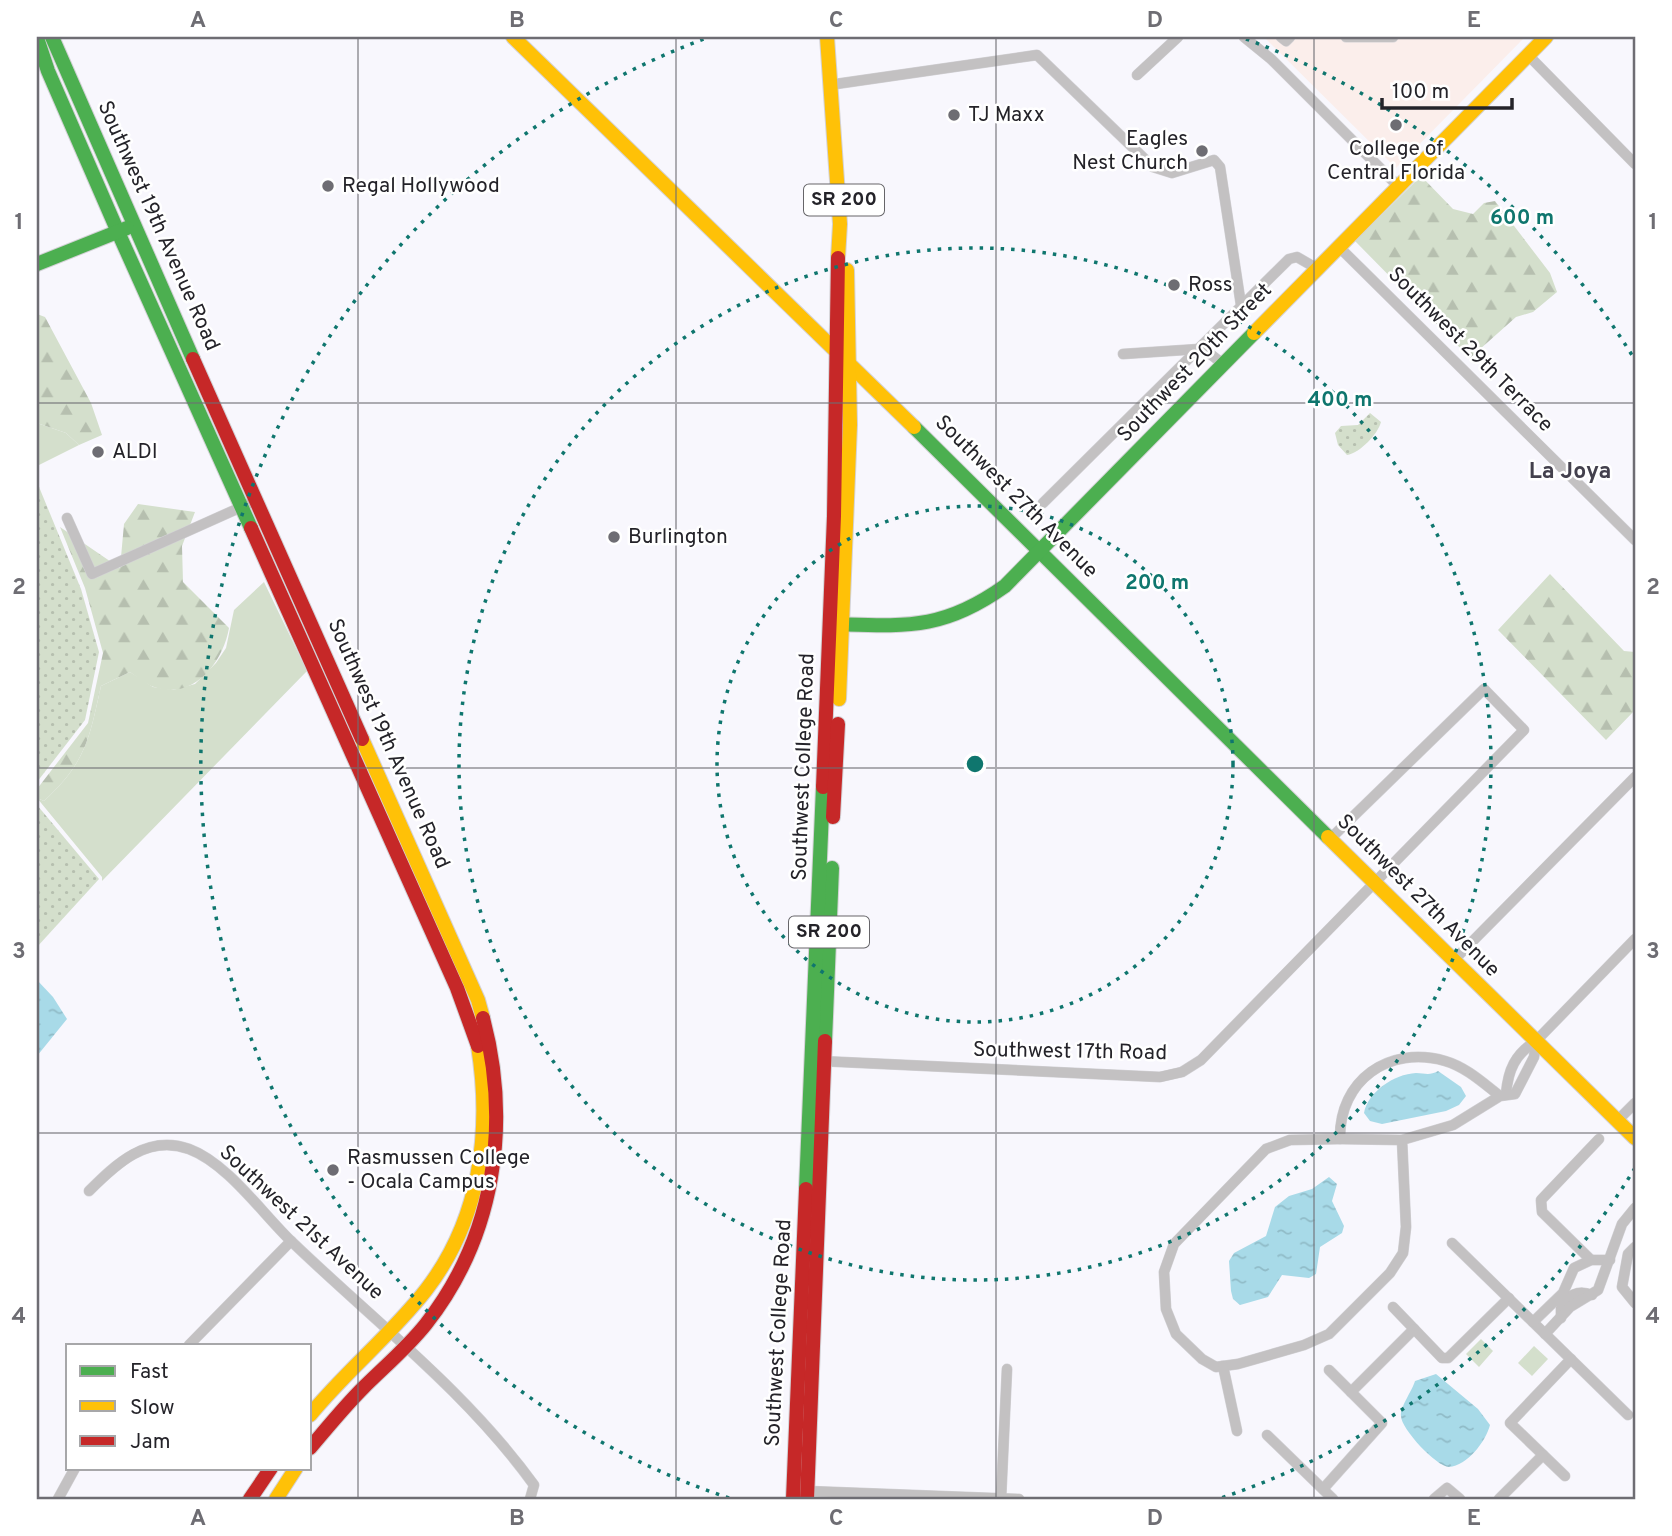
<svg xmlns="http://www.w3.org/2000/svg" width="1672" height="1536" viewBox="0 0 1672 1536" font-family="Overpass,sans-serif">
  <style>
    .education { fill: #fbeeeb }
    .grass { fill: #d4dfcc }
    .forest { fill: url(#forest-firs) }
    .park { fill: url(#park-dots) }
    .water { fill: url(#water-ripples) }
    .lines { fill: none; stroke-linecap: round; stroke-linejoin: round }
    .street-casing { stroke: #d3d2d6; stroke-width: 11 }
    .fast-casing { stroke: #d3d2d6; stroke-width: 16 }
    .slow-casing { stroke: #d3d2d6; stroke-width: 16 }
    .jam-casing { stroke: #d3d2d6; stroke-width: 16 }
    .street { stroke: #c3c1c2; stroke-width: 10 }
    .fast { stroke: #4caf50; stroke-width: 14 }
    .slow { stroke: #ffc107; stroke-width: 14 }
    .jam { stroke: #c62828; stroke-width: 14 }
    .grid { fill: none; stroke: #6e6d73; stroke-width: 2; stroke-opacity: 0.55 }
    .ring { fill: none; stroke: #0f766e; stroke-width: 3.5; stroke-dasharray: 3.5 7 }
    .poi-dot { fill: #6e6d73; stroke: #fff; stroke-width: 2.5 }
    .labels { text-anchor: middle; dominant-baseline: central; stroke-width: 5; stroke-linejoin: round; paint-order: stroke }
    .shield { fill: #fff; stroke: #666569; stroke-width: 2 }
    .shield-label { font-size: 19px; font-weight: bold; fill: #242329 }
    .poi-label { font-size: 21px; fill: #242329; stroke: #fff; text-anchor: start }
    .street-label { font-size: 21px; fill: #242329; stroke: #fff }
    .neighbourhood-label { font-size: 23px; font-weight: bold; fill: #43404d; stroke: #fff }
    .centre { fill: #0f766e; stroke: #fff; stroke-width: 3.5 }
    .ring-label { font-size: 21px; text-anchor: middle; font-weight: bold; fill: #0f766e; stroke: #fff; stroke-width: 5; stroke-linejoin: round; paint-order: stroke }
    .neatline { fill: none; stroke: #6e6d73; stroke-width: 2.5 }
    .grid-label { font-size: 23px; text-anchor: middle; font-weight: bold; fill: #6e6d73 }
  </style>
  <defs>
    <pattern id="forest-firs" width="22" height="20" patternUnits="userSpaceOnUse" patternTransform="scale(1.75)"><rect width="22" height="20" fill="#d4dfcc"/><path d="M5 1l3.5 6h-7zM16 11l3.5 6h-7z" fill="#b6bfaf"/></pattern>
    <pattern id="park-dots" width="8" height="8" patternUnits="userSpaceOnUse" patternTransform="scale(1.75)"><rect width="8" height="8" fill="#d4dfcc"/><path d="M2 2h.1M6 6h.1" fill="none" stroke="#b6bfaf" stroke-width="1.8" stroke-linecap="round"/></pattern>
    <pattern id="water-ripples" width="26" height="14" patternUnits="userSpaceOnUse" patternTransform="scale(1.75)"><rect width="26" height="14" fill="#a8dae8"/><path d="M2 4q2-2 4 0t4 0M15 11q2-2 4 0t4 0" fill="none" stroke="#90bbc7"/></pattern>
  </defs>
  <rect width="100%" height="100%" fill="#f8f7fd"/>
  <polygon class="education" points="1264,37 1525,37 1396,168"/>
  <g class="grass">
    <polygon points="37,423 66,433 79,445 37,466"/>
    <path d="M264 582 307 671 102 881V877L37 798 44 801C86 762 89 740 101 686L130 672 153 687 173 690 195 684 216 663 226 648 234 610Z"/>
    <polygon points="1481,1339 1493,1351 1479,1367 1466,1354"/>
    <polygon points="1534,1346 1548,1359 1532,1376 1518,1363"/>
  </g>
  <g class="forest">
    <polygon points="1421,176 1453,209 1473,214 1484,203 1495,201 1550,273 1557,292 1533,312 1516,317 1470,358 1355,241"/>
    <polygon points="37,314 45,317 91,403 102,435 79,445 66,433 37,423"/>
    <path d="M138 504 195 512 182 546 183 582 229 628C223 663 193 701 154 687 145 684 137 677 130 672L101 686C89 740 86 762 44 801L37 798V789L88 723 103 653 85 588 60 527 120 568 124 524Z"/>
    <polygon points="1550,574 1624,651 1635,652 1635,710 1606,740 1498,630"/>
  </g>
  <g class="park">
    <path d="M1370 413 1381 422C1378 434 1360 453 1347 455L1338 445 1335 433 1341 426 1358 425Z"/>
    <polygon points="37,482 81,589 99,652 85,720 37,782"/>
    <polygon points="37,805 99,879 37,947"/>
  </g>
  <g class="water">
    <polygon points="37,980 53,997 67,1019 37,1056"/>
    <path d="M1438 1071 1461 1087 1466 1096 1459 1105 1446 1111 1382 1124 1370 1121 1364 1113C1368 1092 1394 1074 1416 1073 1425 1073 1429 1076 1438 1071Z"/>
    <polygon points="1329,1177 1337,1184 1332,1201 1344,1226 1342,1233 1320,1247 1316,1274 1309,1278 1282,1275 1268,1297 1240,1305 1233,1299 1231,1291 1229,1261 1234,1253 1266,1236 1275,1207 1289,1196 1312,1189"/>
    <path d="M1436 1374 1478 1409 1490 1425C1486 1441 1467 1466 1449 1467 1437 1467 1401 1429 1401 1416 1400 1407 1412 1391 1415 1381Z"/>
  </g>
  <g class="lines">
    <g class="street-casing">
      <g id="street">
        <polyline points="1244,37 1271,59 1398,186"/>
        <polyline points="1281,37 1286,41 1290,37"/>
        <polyline points="1346,37 1393,37"/>
        <polyline points="1528,55 1635,164"/>
        <polyline points="1137,75 1178,37"/>
        <polyline points="836,84 1037,55 1153,167 1172,173 1214,160 1220,167 1241,305"/>
        <polyline points="1338,246 1635,540"/>
        <polyline points="1123,354 1199,349 1209,353 1223,364"/>
        <polyline points="1043,503 1289,259 1297,257 1316,268"/>
        <polyline points="67,518 92,574 257,500"/>
        <polyline points="1453,961 1635,777"/>
        <polyline points="820,1061 1160,1077 1182,1072 1201,1060 1524,730 1484,689 1330,839"/>
        <path d="M1506 1094C1508 1070 1515 1054 1536 1041L1635 939"/>
        <path d="M1500 1096 1453 1125 1402 1140 1406 1227 1403 1253 1390 1273 1329 1334 1304 1345 1238 1364 1216 1367 1202 1359 1176 1334 1166 1309 1164 1272 1174 1244 1266 1149 1290 1140 1340 1139C1339 1080 1389 1045 1445 1061 1466 1067 1483 1083 1500 1096L1515 1094 1534 1057 1536 1041"/>
        <polyline points="1617,1121 1635,1103"/>
        <polyline points="1340,1139 1402,1140"/>
        <path d="M89 1191C116 1164 147 1134 189 1149 227 1163 262 1213 291 1241 373 1320 467 1392 534 1485L530 1499"/>
        <polyline points="1452,1243 1628,1415"/>
        <polyline points="1635,1247 1628,1254 1622,1287 1635,1303"/>
        <polyline points="1591,1260 1542,1212 1541,1200 1599,1139"/>
        <polyline points="1393,1307 1442,1358 1448,1358 1509,1298"/>
        <path d="M1561 1318V1308C1568 1295 1578 1289 1592 1295"/>
        <polyline points="1533,1322 1563,1293 1574,1268 1591,1260 1610,1260"/>
        <polyline points="1545,1334 1570,1307 1598,1290 1622,1224 1635,1208"/>
        <polyline points="189,1345 291,1241"/>
        <polyline points="1223,1366 1237,1431"/>
        <polyline points="1351,1392 1414,1329"/>
        <polyline points="1267,1435 1333,1499"/>
        <polyline points="1565,1476 1510,1423 1571,1359"/>
        <polyline points="1323,1489 1382,1423 1329,1370"/>
        <polyline points="807,1491 1019,1499"/>
        <polyline points="58,1499 75,1468"/>
        <polyline points="1001,1499 1007,1369"/>
        <polyline points="1434,1499 1447,1488 1460,1499"/>
        <polyline points="1499,1499 1543,1455"/>
      </g>
    </g>
    <g class="fast-casing">
      <g id="fast">
        <polyline points="52,37 193,359"/>
        <polyline points="37,38 48,71 118,232 251,528"/>
        <polyline points="37,264 127,228"/>
        <polyline points="914,427 1328,837"/>
        <path d="M831 624C905 626 942 631 1005 586L1254 333"/>
        <polyline points="825,1041 832,868"/>
        <polyline points="806,1189 823,787"/>
      </g>
    </g>
    <g class="slow-casing">
      <g id="slow">
        <polyline points="513,37 914,427"/>
        <polyline points="827,37 840,224 838,258"/>
        <polyline points="1254,333 1546,37"/>
        <polyline points="839,699 850,425 847,270"/>
        <polyline points="362,739 478,1000 483,1018"/>
        <polyline points="1328,837 1635,1138"/>
        <path d="M310 1415C346 1371 391 1335 426 1290 480 1220 492 1132 478 1046"/>
        <polyline points="276,1499 296,1468"/>
      </g>
    </g>
    <g class="jam-casing">
      <g id="jam">
        <polyline points="193,359 362,739"/>
        <polyline points="251,528 457,988 478,1046"/>
        <polyline points="823,787 834,516 838,258"/>
        <polyline points="833,817 838,724"/>
        <path d="M310 1448C327 1428 344 1407 363 1388 384 1367 407 1348 426 1324 495 1236 511 1124 483 1018"/>
        <polyline points="250,1499 271,1468"/>
        <polyline points="793,1499 806,1189"/>
        <polyline points="807,1499 825,1041"/>
      </g>
    </g>
    <use href="#street" class="street"/>
    <use href="#fast" class="fast"/>
    <use href="#slow" class="slow"/>
    <use href="#jam" class="jam"/>
  </g>
  <path class="grid" d="M358 37V1499M676 37V1499M996 37V1499M1314 37V1499M37 403H1635M37 768H1635M37 1133H1635"/>
  <g class="ring">
    <circle cx="975" cy="764" r="258"/>
    <circle cx="975" cy="764" r="516"/>
    <path d="M1635 1168A774 774 0 0 1 1221 1498M729 1498A774 774 0 0 1 704 39M1246 39A774 774 0 0 1 1635 360"/>
  </g>
  <g class="poi-dot">
    <circle cx="954" cy="115" r="7"/>
    <circle cx="1396" cy="125" r="7"/>
    <circle cx="1202" cy="151" r="7"/>
    <circle cx="328" cy="186" r="7"/>
    <circle cx="1174" cy="285" r="7"/>
    <circle cx="98" cy="452" r="7"/>
    <circle cx="614" cy="537" r="7"/>
    <circle cx="333" cy="1170" r="7"/>
  </g>
  <g class="labels">
    <g class="shield">
      <rect x="804" y="184.5" width="80" height="31" rx="5"/>
      <rect x="789" y="916.5" width="80" height="31" rx="5"/>
    </g>
    <g class="shield-label">
      <text x="844" y="200">SR 200</text>
      <text x="829" y="932">SR 200</text>
    </g>
    <g class="poi-label">
      <text x="968" y="115">TJ Maxx</text>
      <text x="1188" y="139" text-anchor="end">Eagles<tspan x="1188" dy="24">Nest Church</tspan></text>
      <text x="1396" y="149" text-anchor="middle">College of<tspan x="1396" dy="24">Central Florida</tspan></text>
      <text x="342" y="186">Regal Hollywood</text>
      <text x="1188" y="285">Ross</text>
      <text x="112" y="452">ALDI</text>
      <text x="628" y="537">Burlington</text>
      <text x="347" y="1158">Rasmussen College<tspan x="347" dy="24">- Ocala Campus</tspan></text>
    </g>
    <g class="street-label">
      <text transform="translate(158 226) rotate(66)">Southwest 19th Avenue Road</text>
      <text transform="translate(1470 350) rotate(45)">Southwest 29th Terrace</text>
      <text transform="translate(1195 363) rotate(-46)">Southwest 20th Street</text>
      <text transform="translate(1016 497) rotate(45)">Southwest 27th Avenue</text>
      <text transform="translate(388 744) rotate(66)">Southwest 19th Avenue Road</text>
      <text transform="translate(804 767) rotate(-88)">Southwest College Road</text>
      <text transform="translate(1418 896) rotate(45)">Southwest 27th Avenue</text>
      <text transform="translate(1070 1052) rotate(1)">Southwest 17th Road</text>
      <text transform="translate(301 1223) rotate(43)">Southwest 21st Avenue</text>
      <text transform="translate(779 1333) rotate(-87)">Southwest College Road</text>
    </g>
    <g class="neighbourhood-label">
      <text x="1570" y="472">La Joya</text>
    </g>
  </g>
  <circle cx="975" cy="764" r="10" class="centre"/>
  <g class="ring-label">
    <text x="1522" y="224">600 m</text>
    <text x="1340" y="406">400 m</text>
    <text x="1157" y="589">200 m</text>
  </g>
  <rect width="1672" height="1536" fill="none" stroke="#ffffff" stroke-width="77"/>
  <rect x="66" y="1344" width="245" height="126" fill="#ffffff" stroke="#a7a7a9" stroke-width="2"/>
  <rect x="80" y="1366" width="35" height="10" fill="#4caf50" stroke="#a7a7a9" stroke-width="2"/>
  <text x="130" y="1378" font-size="21" fill="#242329">Fast</text>
  <rect x="80" y="1401" width="35" height="10" fill="#ffc107" stroke="#a7a7a9" stroke-width="2"/>
  <text x="130" y="1414" font-size="21" fill="#242329">Slow</text>
  <rect x="80" y="1436" width="35" height="10" fill="#c62828" stroke="#a7a7a9" stroke-width="2"/>
  <text x="130" y="1448" font-size="21" fill="#242329">Jam</text>
  <path d="M1382 98v10h130v-10" fill="none" stroke="#242329" stroke-width="3.5"/>
  <text x="1392" y="98" font-size="21" fill="#242329" stroke="#ffffff" stroke-width="5" paint-order="stroke">100 m</text>
  <rect x="38" y="38" width="1596" height="1460" class="neatline"/>
  <g class="grid-label">
    <text x="198" y="27">A</text>
    <text x="517" y="27">B</text>
    <text x="836" y="27">C</text>
    <text x="1155" y="27">D</text>
    <text x="1474" y="27">E</text>
    <text x="19" y="229">1</text>
    <text x="1653" y="229">1</text>
    <text x="19" y="594">2</text>
    <text x="1653" y="594">2</text>
    <text x="19" y="958">3</text>
    <text x="1653" y="958">3</text>
    <text x="19" y="1323">4</text>
    <text x="1653" y="1323">4</text>
    <text x="198" y="1525">A</text>
    <text x="517" y="1525">B</text>
    <text x="836" y="1525">C</text>
    <text x="1155" y="1525">D</text>
    <text x="1474" y="1525">E</text>
  </g>
</svg>
